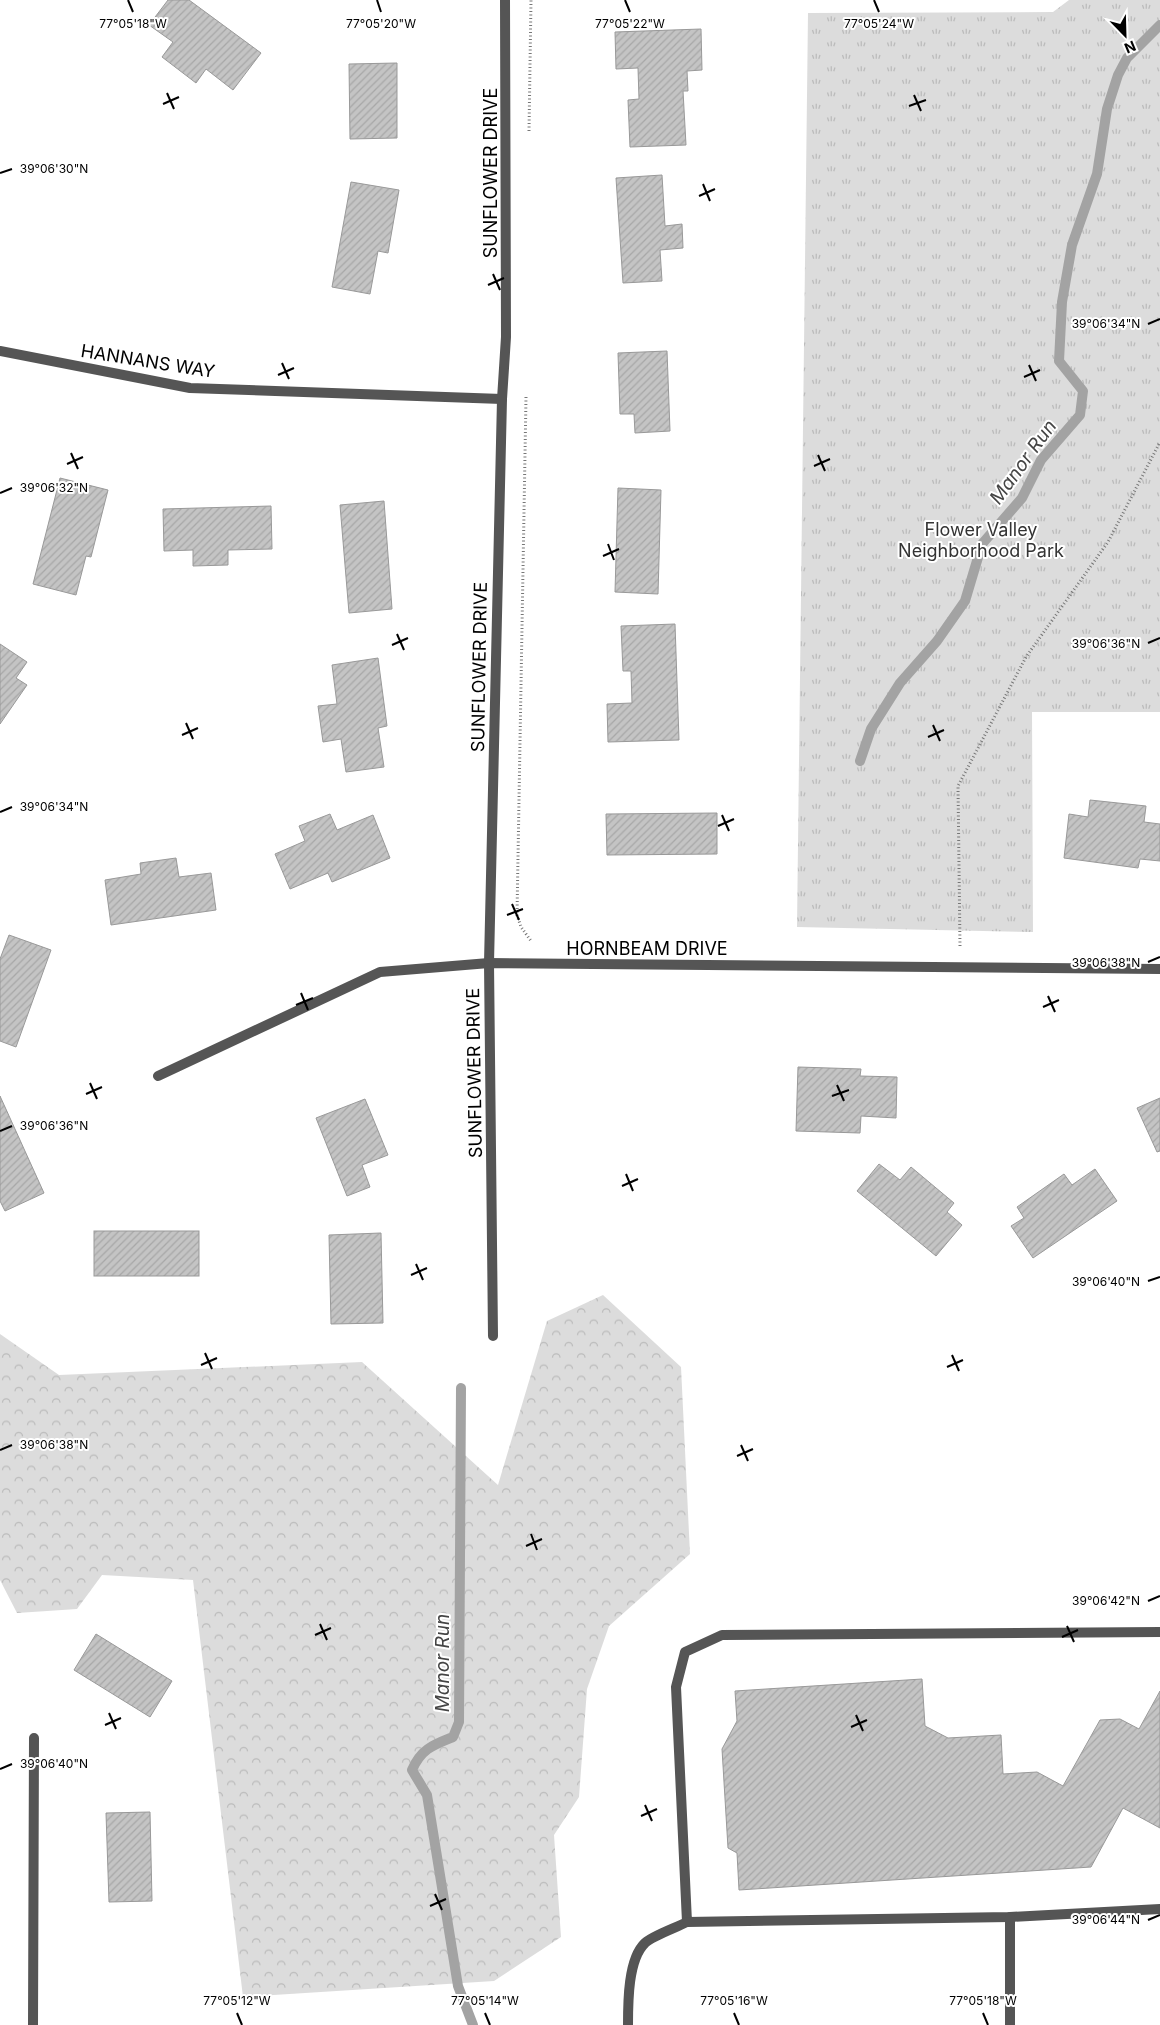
<svg xmlns="http://www.w3.org/2000/svg" width="1160" height="2025" viewBox="0 0 1160 2025" font-family="Inter,sans-serif">
  <style>
    .forest { fill: url(#forest-crowns) }
    .park { fill: url(#park-tufts) }
    .lines { fill: none; stroke-linecap: round; stroke-linejoin: round }
    .stream { stroke: #a3a3a3; stroke-width: 10 }
    .building { fill: url(#building-hatch); stroke: #999 }
    .path { stroke: #777; stroke-width: 3; stroke-dasharray: 1 2.5; stroke-linecap: butt }
    .lane { stroke: #555; stroke-width: 10 }
    .street { stroke: #555; stroke-width: 10 }
    .ticks { fill: none; stroke: #000; stroke-width: 2 }
    .labels { text-anchor: middle; dominant-baseline: central; stroke-width: 4; stroke-linejoin: round; paint-order: stroke }
    .street-label { font-size: 18px; fill: #000; stroke: #fff }
    .park-label { font-size: 18px; fill: #333; stroke: #fff }
    .water-label { font-size: 19px; font-style: italic; fill: #444; stroke: #fff }
    .ticks-label { font-size: 12px; text-anchor: middle; fill: #000; stroke: #fff; stroke-width: 4; stroke-linejoin: round; paint-order: stroke }
  </style>
  <defs>
    <pattern id="forest-crowns" width="20" height="18" patternUnits="userSpaceOnUse" patternTransform="scale(1.25)"><rect width="20" height="18" fill="#dcdcdc"/><path d="M2 6a3 3 0 1 1 6 0M12 15a3 3 0 1 1 6 0" fill="none" stroke="#bbb"/></pattern>
    <pattern id="park-tufts" width="24" height="20" patternUnits="userSpaceOnUse" patternTransform="scale(1.25)"><rect width="24" height="20" fill="#dcdcdc"/><path d="M3 7l-1-3M5 7V3M7 7l1-3M15 17l-1-3M17 17v-4M19 17l1-3" fill="none" stroke="#bbb"/></pattern>
    <pattern id="building-hatch" width="6" height="6" patternUnits="userSpaceOnUse" patternTransform="scale(1.25)"><rect width="6" height="6" fill="#c4c4c4"/><path d="M-1 1l2-2M0 6l6-6M5 7l2-2" fill="none" stroke="#a7a7a7"/></pattern>
  </defs>
  <rect width="100%" height="100%" fill="#fff"/>
  <polygon class="forest" points="603,1295 681,1367 690,1554 609,1626 587,1689 579,1797 554,1835 561,1937 494,1981 243,1997 193,1580 102,1575 77,1609 17,1613 0,1580 0,1334 59,1375 362,1362 498,1485 547,1321"/>
  <polygon class="park" points="1069,0 1160,0 1160,712 1032,712 1033,932 797,927 808,13 1053,12"/>
  <g class="lines">
    <g class="stream">
      <polyline points="860,761 871,729 900,683 937,641 965,601 982,544 1022,498 1041,460 1080,415 1083,391 1059,361 1062,302 1072,245 1097,174 1107,109 1118,75 1127,58 1160,25"/>
      <path d="M461 1388 459 1722 453 1737C433 1745 421 1749 412 1770L427 1795 458 1986 473 2025"/>
    </g>
  </g>
  <g class="building">
    <polygon points="168,0 189,0 261,53 233,90 206,69 196,83 162,57 173,42 149,25"/>
    <polygon points="701,29 702,70 687,71 688,91 683,91 686,145 630,147 628,100 639,99 638,68 616,69 615,32"/>
    <polygon points="397,63 397,138 350,139 349,64"/>
    <polygon points="662,175 665,226 682,224 683,248 660,250 662,281 623,283 616,178"/>
    <polygon points="351,182 399,190 388,253 378,251 370,294 332,287"/>
    <polygon points="667,351 670,431 635,433 634,414 620,414 618,353"/>
    <polygon points="60,478 108,490 91,557 86,556 76,595 33,584"/>
    <polygon points="618,488 661,490 658,594 615,592"/>
    <polygon points="384,501 392,609 349,613 340,505"/>
    <polygon points="271,506 272,549 228,550 228,565 193,566 193,550 164,551 163,509"/>
    <polygon points="675,624 679,740 608,742 607,704 632,703 631,671 623,671 621,626"/>
    <polygon points="0,644 27,662 16,678 27,685 0,724"/>
    <polygon points="378,658 387,726 378,728 384,767 346,772 341,739 323,742 318,706 337,704 332,665"/>
    <polygon points="1090,800 1146,806 1144,822 1160,824 1160,861 1140,859 1138,868 1064,858 1069,814 1088,817"/>
    <polygon points="717,813 717,854 607,855 606,814"/>
    <polygon points="330,814 337,830 373,815 390,858 332,882 328,873 290,889 275,854 305,841 299,826"/>
    <polygon points="176,858 179,877 211,873 216,910 111,925 105,880 141,874 140,863"/>
    <polygon points="9,935 51,950 16,1047 0,1041 0,959"/>
    <polygon points="798,1067 861,1069 860,1076 897,1077 896,1118 861,1116 860,1133 796,1131"/>
    <polygon points="0,1096 44,1193 5,1211 0,1201"/>
    <polygon points="1160,1098 1160,1151 1157,1152 1137,1108"/>
    <polygon points="365,1099 388,1155 362,1165 370,1187 347,1196 316,1118"/>
    <polygon points="879,1164 900,1180 911,1167 954,1203 947,1212 962,1225 936,1256 857,1191"/>
    <polygon points="1095,1169 1117,1201 1033,1258 1011,1226 1024,1218 1017,1207 1064,1174 1072,1185"/>
    <rect x="94" y="1231" width="105" height="45"/>
    <polygon points="381,1233 383,1323 331,1324 329,1235"/>
    <polygon points="96,1634 172,1681 150,1717 74,1670"/>
    <polygon points="922,1679 925,1726 948,1738 1001,1735 1003,1774 1037,1772 1063,1786 1100,1720 1120,1719 1139,1729 1160,1691 1160,1828 1123,1808 1091,1867 739,1890 737,1853 728,1848 722,1749 737,1721 735,1691"/>
    <polygon points="150,1812 152,1901 109,1902 106,1813"/>
  </g>
  <g class="lines">
    <g class="path">
      <polyline points="529,131 531,0"/>
      <polyline points="526,397 517,915 521,927 531,941"/>
      <polyline points="960,946 958,786 1026,657 1108,542 1160,442"/>
    </g>
    <g class="lane">
      <polyline points="1160,1632 722,1635 685,1652 676,1687 687,1922 1010,1917 1160,1909"/>
      <path d="M628 2025C628 2002 628 1959 645 1943 652 1936 678 1927 687 1922"/>
      <polyline points="1010,2025 1010,1917"/>
    </g>
    <g class="street">
      <polyline points="0,351 190,388 502,399"/>
      <polyline points="158,1076 380,972 489,963 1160,969"/>
      <polyline points="493,1336 489,963 502,399 506,337 505,0"/>
      <polyline points="33,2025 34,1738"/>
    </g>
  </g>
  <path class="ticks" d="M128 0 133 12M377 0 381 12M625 0 630 12M874 0 879 12M167 93 174 109M914 95 921 111M163 104 179 97M909 106 926 100M0 173 12 169M703 184 710 201M699 196 715 189M493 274 500 290M488 285 504 278M1148 324 1160 319M282 363 289 379M1029 365 1036 381M278 375 294 368M1024 377 1040 370M71 453 78 469M818 455 825 471M67 464 83 457M814 466 830 459M0 493 12 488M608 544 614 560M603 556 619 549M397 634 404 650M1148 643 1160 638M392 645 408 638M186 723 193 739M933 725 940 741M182 735 198 728M928 737 944 730M0 812 12 807M722 815 729 831M718 826 734 819M512 904 519 920M507 915 523 909M1148 962 1160 957M301 993 308 1010M1048 996 1055 1012M296 1005 313 998M1043 1007 1059 1000M90 1083 97 1099M837 1085 844 1101M86 1094 102 1087M832 1096 849 1090M0 1131 12 1126M626 1174 633 1191M622 1186 638 1179M416 1264 423 1280M411 1275 427 1268M1148 1281 1160 1277M205 1353 212 1369M952 1355 959 1371M201 1365 217 1358M947 1367 963 1360M741 1445 748 1461M0 1450 12 1445M737 1456 753 1449M531 1534 537 1550M526 1546 542 1539M1148 1601 1160 1596M320 1624 327 1640M1067 1626 1074 1642M315 1635 331 1628M1062 1637 1078 1630M109 1713 116 1729M856 1715 863 1731M105 1725 121 1718M851 1727 867 1720M0 1769 12 1764M645 1805 652 1821M641 1816 657 1809M435 1894 442 1910M430 1906 446 1899M1148 1920 1160 1915M237 2013 242 2025M485 2013 490 2025M734 2013 739 2025M983 2013 988 2025"/>
  <g class="labels">
    <g class="street-label">
      <text transform="translate(490 173) rotate(-90)">SUNFLOWER DRIVE</text>
      <text transform="translate(148 361) rotate(9)">HANNANS WAY</text>
      <text transform="translate(479 667) rotate(-89)">SUNFLOWER DRIVE</text>
      <text x="647" y="948">HORNBEAM DRIVE</text>
      <text transform="translate(474 1073) rotate(-91)">SUNFLOWER DRIVE</text>
    </g>
    <g class="park-label">
      <text x="981" y="529">Flower Valley<tspan x="981" dy="21">Neighborhood Park</tspan></text>
    </g>
    <g class="water-label">
      <text transform="translate(1023 462) rotate(-54)">Manor Run</text>
      <text transform="translate(442 1663) rotate(-90)">Manor Run</text>
    </g>
  </g>
  <g class="ticks-label">
    <text x="133" y="28">77°05'18"W</text>
    <text x="381" y="28">77°05'20"W</text>
    <text x="630" y="28">77°05'22"W</text>
    <text x="879" y="28">77°05'24"W</text>
    <text x="54" y="173">39°06'30"N</text>
    <text x="1106" y="328">39°06'34"N</text>
    <text x="54" y="492">39°06'32"N</text>
    <text x="1106" y="648">39°06'36"N</text>
    <text x="54" y="811">39°06'34"N</text>
    <text x="1106" y="967">39°06'38"N</text>
    <text x="54" y="1130">39°06'36"N</text>
    <text x="1106" y="1286">39°06'40"N</text>
    <text x="54" y="1449">39°06'38"N</text>
    <text x="1106" y="1605">39°06'42"N</text>
    <text x="54" y="1768">39°06'40"N</text>
    <text x="1106" y="1924">39°06'44"N</text>
    <text x="237" y="2005">77°05'12"W</text>
    <text x="485" y="2005">77°05'14"W</text>
    <text x="734" y="2005">77°05'16"W</text>
    <text x="983" y="2005">77°05'18"W</text>
  </g>
  <g transform="translate(1125 35) rotate(157)" stroke="#ffffff" stroke-width="4" paint-order="stroke">
  <path d="M0-4L9 19L0 12L-9 19Z" fill="#000000"/>
  <text y="-8" font-size="14" font-weight="bold" text-anchor="middle" fill="#000000">N</text>
  </g>
</svg>
